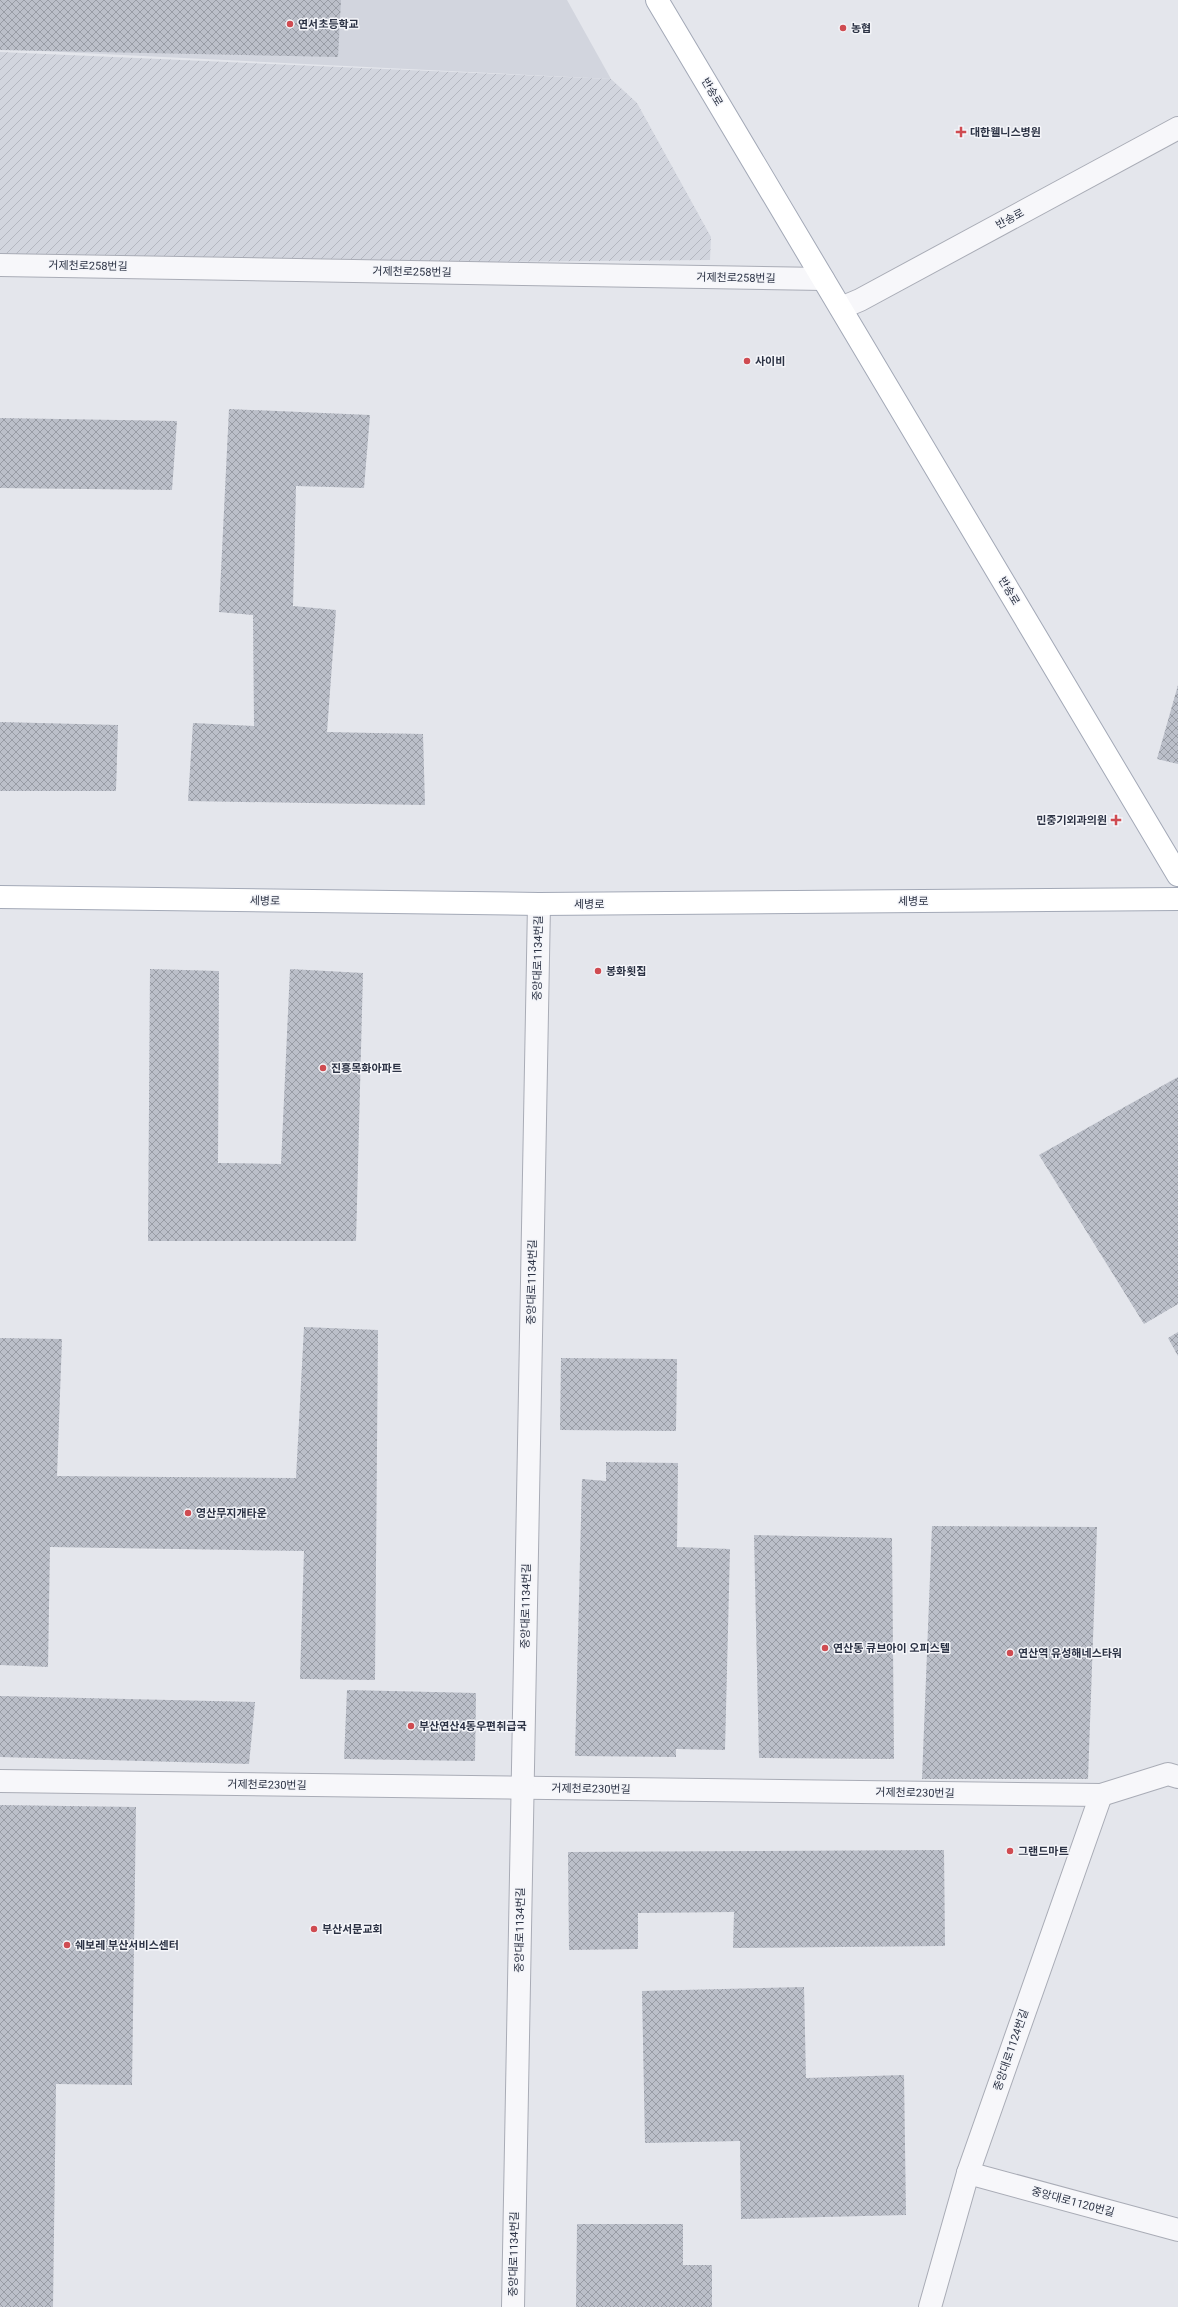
<svg xmlns="http://www.w3.org/2000/svg" width="1178" height="2307" viewBox="0 0 1178 2307" font-family="Roboto,'Noto Sans KR',sans-serif">
  <style>
    .built { fill: #d2d5de }
    .industrial { fill: url(#industrial-furrows) }
    .building { fill: url(#building-cross-hatch) }
    .lines { fill: none; stroke-linecap: round; stroke-linejoin: round }
    .minor-casing { stroke: #a9acb6; stroke-width: 24 }
    .major-casing { stroke: #a3a9b7; stroke-width: 24 }
    .minor { stroke: #f7f7fa; stroke-width: 22 }
    .major { stroke: #fff; stroke-width: 22 }
    .poi-dot { fill: #cf4b51; stroke: #f4f5f9; stroke-width: 1.5 }
    .labels { text-anchor: middle; dominant-baseline: central; stroke-width: 3; stroke-linejoin: round; paint-order: stroke }
    .poi-label { font-size: 11px; font-weight: bold; fill: #2b3244; stroke: #f4f5f9; text-anchor: start }
    .street-label { font-size: 11px; fill: #2b3244; stroke: #f4f5f9 }
  </style>
  <defs>
    <pattern id="industrial-furrows" width="10" height="10" patternUnits="userSpaceOnUse"><rect width="10" height="10" fill="#d2d5de"/><path d="M-1 1l2-2M0 10L10 0M9 11l2-2" fill="none" stroke="#b4b7c0"/></pattern>
    <pattern id="building-cross-hatch" width="8" height="8" patternUnits="userSpaceOnUse"><rect width="8" height="8" fill="#bbbfc9"/><path d="M0 0l8 8M0 8l8-8" fill="none" stroke="#989ca5"/></pattern>
  </defs>
  <rect width="100%" height="100%" fill="#e4e6ec"/>
  <polygon class="built" points="0,0 567,0 611,79 0,49"/>
  <polygon class="industrial" points="0,52 611,79 637,103 711,237 710,260 486,262 0,254"/>
  <g class="building">
    <polygon points="0,0 341,0 338,57 0,50"/>
    <polygon points="229,409 370,415 364,488 296,486 293,606 336,610 327,732 423,734 425,805 188,801 193,723 254,726 253,615 219,612"/>
    <polygon points="0,418 177,421 172,490 0,488"/>
    <polygon points="1178,685 1178,764 1157,759"/>
    <polygon points="0,722 118,725 116,791 0,791"/>
    <polygon points="150,969 219,971 218,1163 281,1164 290,969 363,973 356,1241 148,1241"/>
    <polygon points="1178,1077 1178,1304 1144,1324 1039,1155"/>
    <polygon points="304,1327 378,1330 375,1680 300,1679 304,1551 50,1547 48,1667 0,1665 0,1338 62,1339 57,1476 296,1478"/>
    <polygon points="1178,1332 1178,1356 1168,1338"/>
    <polygon points="561,1358 677,1359 676,1431 560,1430"/>
    <polygon points="606,1462 678,1463 677,1547 730,1549 725,1750 676,1749 676,1757 575,1756 582,1479 606,1481"/>
    <polygon points="932,1526 1097,1527 1088,1779 922,1779"/>
    <polygon points="754,1535 892,1538 894,1759 759,1758"/>
    <polygon points="347,1690 476,1693 475,1761 344,1759"/>
    <polygon points="0,1696 255,1702 249,1764 0,1757"/>
    <polygon points="0,1805 136,1807 132,2085 56,2084 53,2307 0,2307"/>
    <polygon points="944,1850 945,1946 733,1948 734,1912 638,1913 638,1949 569,1950 568,1852"/>
    <polygon points="804,1987 806,2078 904,2075 906,2215 741,2219 740,2141 645,2143 642,1991"/>
    <polygon points="577,2224 683,2224 683,2265 712,2265 712,2307 576,2307"/>
  </g>
  <g class="lines">
    <g class="minor-casing">
      <g id="minor">
        <polyline points="0,265 823,279"/>
        <polyline points="841,308 860,300 1178,128"/>
        <polyline points="0,1781 1101,1795 1168,1774 1178,1777"/>
        <polyline points="968,2173 1178,2230"/>
        <polyline points="513,2307 539,904"/>
        <polyline points="930,2307 968,2173 1101,1795"/>
      </g>
    </g>
    <g class="major-casing">
      <g id="major">
        <polyline points="657,0 1178,875"/>
        <polyline points="0,897 539,904 1178,899"/>
      </g>
    </g>
    <use href="#minor" class="minor"/>
    <use href="#major" class="major"/>
  </g>
  <g class="poi-dot">
    <circle cx="290" cy="24" r="4"/>
    <circle cx="843" cy="28" r="4"/>
    <path d="M959 126h4v4h4v4h-4v4h-4v-4h-4v-4h4z"/>
    <circle cx="747" cy="361" r="4"/>
    <path d="M1114 814h4v4h4v4h-4v4h-4v-4h-4v-4h4z"/>
    <circle cx="598" cy="971" r="4"/>
    <circle cx="323" cy="1068" r="4"/>
    <circle cx="188" cy="1513" r="4"/>
    <circle cx="825" cy="1648" r="4"/>
    <circle cx="1010" cy="1653" r="4"/>
    <circle cx="411" cy="1726" r="4"/>
    <circle cx="1010" cy="1851" r="4"/>
    <circle cx="314" cy="1929" r="4"/>
    <circle cx="67" cy="1945" r="4"/>
  </g>
  <g class="labels">
    <g class="poi-label">
      <text x="298" y="24">연서초등학교</text>
      <text x="851" y="28">농협</text>
      <text x="970" y="132">대한웰니스병원</text>
      <text x="755" y="361">사이비</text>
      <text x="1107" y="820" text-anchor="end">민중기외과의원</text>
      <text x="606" y="971">봉화횟집</text>
      <text x="331" y="1068">진흥목화아파트</text>
      <text x="196" y="1513">영산무지개타운</text>
      <text x="833" y="1648">연산동 큐브아이 오피스텔</text>
      <text x="1018" y="1653">연산역 유성해네스타워</text>
      <text x="419" y="1726">부산연산4동우편취급국</text>
      <text x="1018" y="1851">그랜드마트</text>
      <text x="322" y="1929">부산서문교회</text>
      <text x="75" y="1945">쉐보레 부산서비스센터</text>
    </g>
    <g class="street-label">
      <text transform="translate(712 92) rotate(59)">반송로</text>
      <text transform="translate(1010 219) rotate(-28)">반송로</text>
      <text transform="translate(88 266) rotate(1)">거제천로258번길</text>
      <text transform="translate(412 272) rotate(1)">거제천로258번길</text>
      <text transform="translate(736 278) rotate(1)">거제천로258번길</text>
      <text transform="translate(1009 591) rotate(59)">반송로</text>
      <text transform="translate(265 901) rotate(1)">세병로</text>
      <text x="913" y="901">세병로</text>
      <text x="589" y="904">세병로</text>
      <text transform="translate(538 958) rotate(-89)">중앙대로1134번길</text>
      <text transform="translate(532 1282) rotate(-89)">중앙대로1134번길</text>
      <text transform="translate(526 1606) rotate(-89)">중앙대로1134번길</text>
      <text transform="translate(267 1785) rotate(1)">거제천로230번길</text>
      <text transform="translate(591 1789) rotate(1)">거제천로230번길</text>
      <text transform="translate(915 1793) rotate(1)">거제천로230번길</text>
      <text transform="translate(520 1930) rotate(-89)">중앙대로1134번길</text>
      <text transform="translate(1011 2050) rotate(-71)">중앙대로1124번길</text>
      <text transform="translate(1073 2202) rotate(15)">중앙대로1120번길</text>
      <text transform="translate(514 2254) rotate(-89)">중앙대로1134번길</text>
    </g>
  </g>
</svg>
